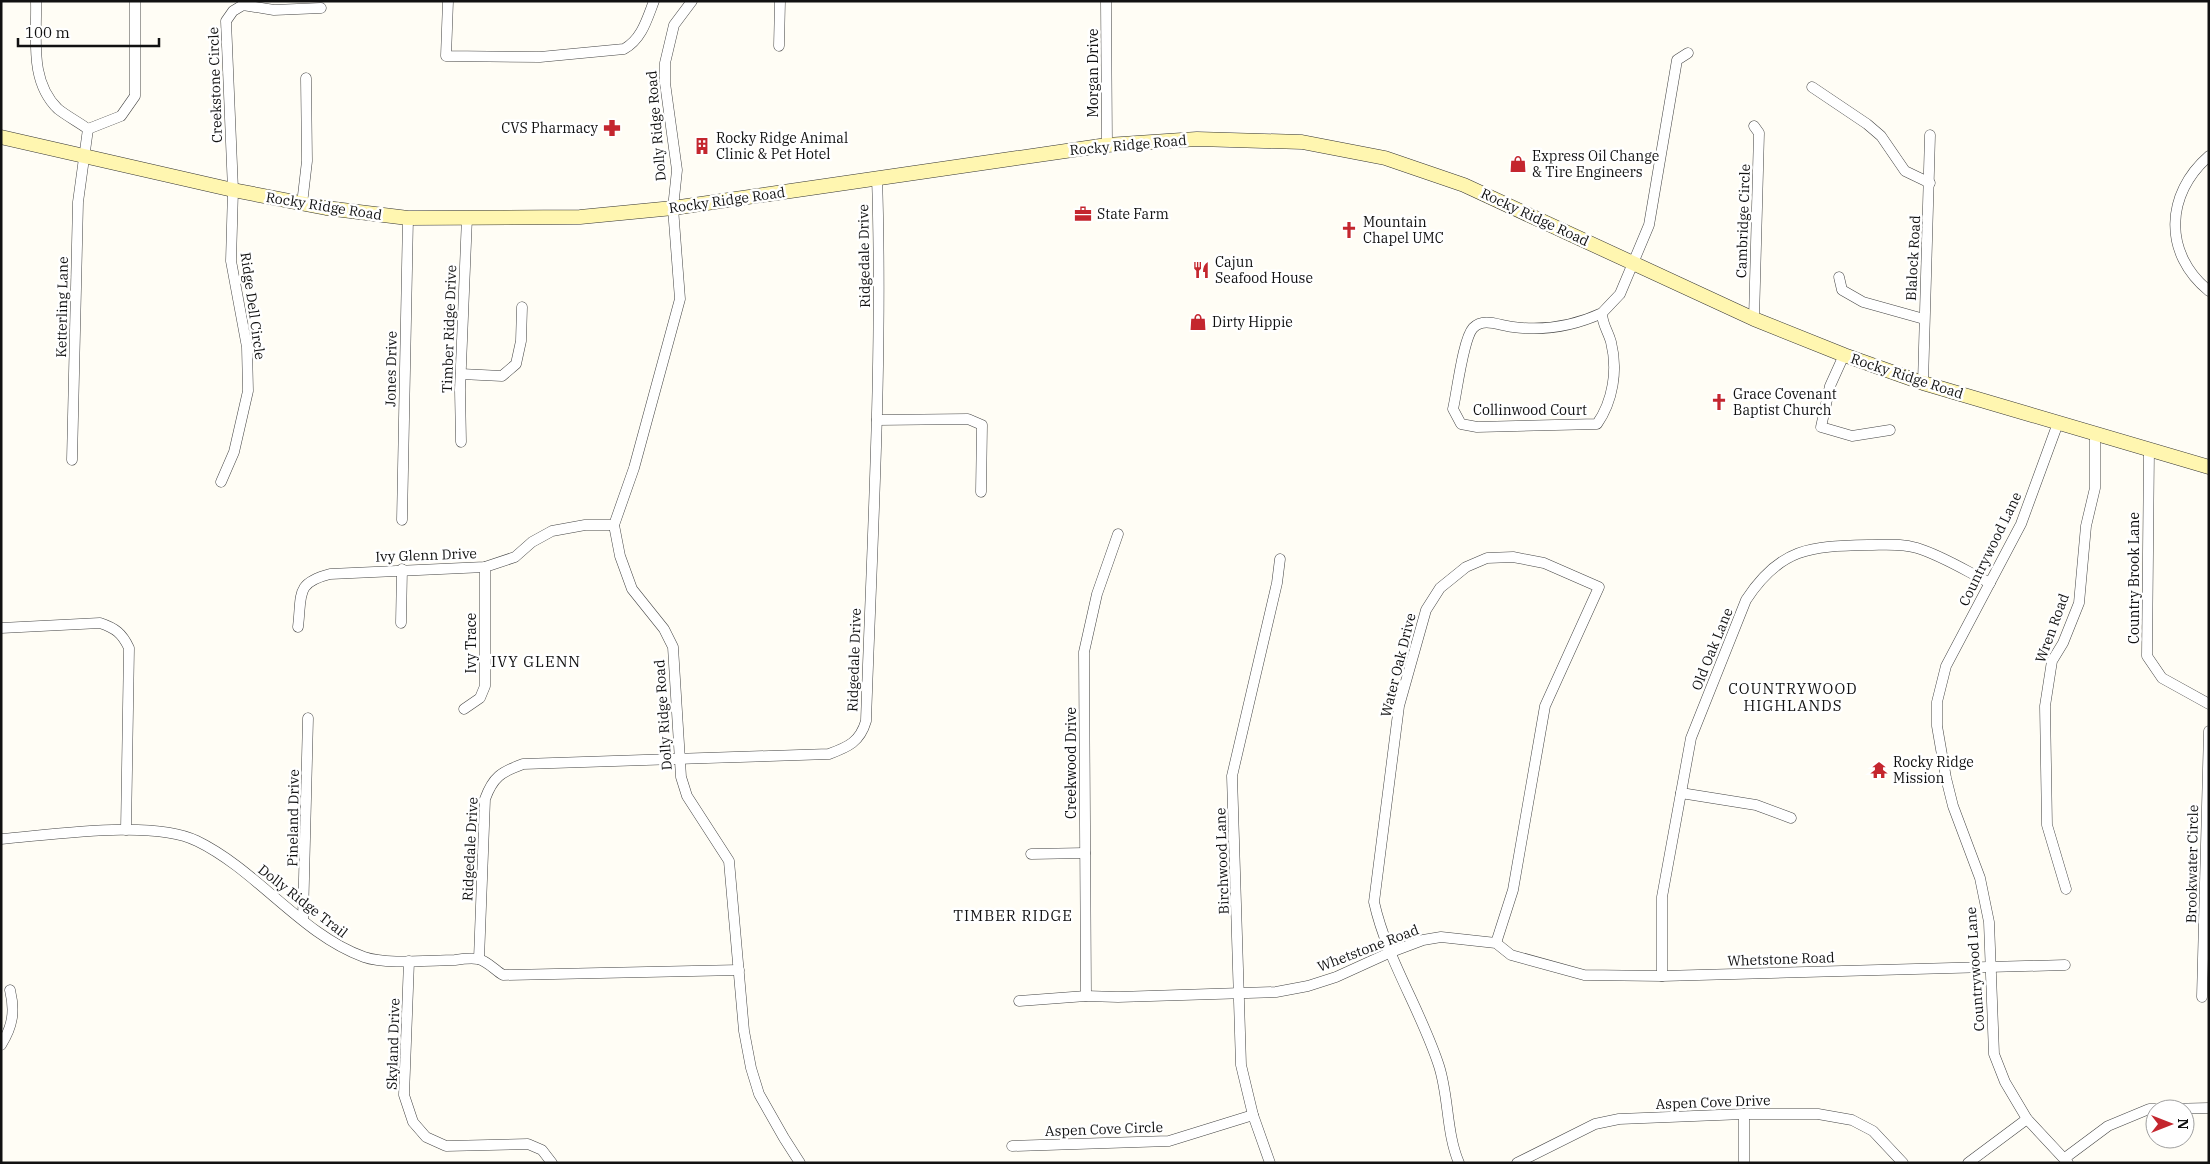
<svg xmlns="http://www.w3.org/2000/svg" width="2210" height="1164" viewBox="0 0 2210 1164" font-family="'IBM Plex Serif',serif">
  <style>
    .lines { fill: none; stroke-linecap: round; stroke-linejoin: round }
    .minor-casing { stroke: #444; stroke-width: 11 }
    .secondary-casing { stroke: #333; stroke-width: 15 }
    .minor { stroke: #fff; stroke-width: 10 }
    .secondary { stroke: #fff6b0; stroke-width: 14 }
    .labels { text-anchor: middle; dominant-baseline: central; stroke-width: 5; stroke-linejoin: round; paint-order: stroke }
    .street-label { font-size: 14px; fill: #111; stroke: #fff }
    .poi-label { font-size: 14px; fill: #111; stroke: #fff; text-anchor: start }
    .neighbourhood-label { font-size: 15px; letter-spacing: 1px; fill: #111; stroke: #fff }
  </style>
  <rect width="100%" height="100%" fill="#fffdf5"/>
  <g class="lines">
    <g class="minor-casing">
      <g id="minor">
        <path d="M36 1C37 38 29 81 58 109 67 116 78 122 88 129L78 202 72 460"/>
        <path d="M448 1 446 56 540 57 624 49C642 39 647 19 654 1"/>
        <polyline points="692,1 674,25 665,63 665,83 677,170 673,208 680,299 634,468 614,525 620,556 632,589 664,629 673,647 681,777 687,796 729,861 744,1031 751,1068 759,1094 784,1138 800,1163"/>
        <polyline points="1106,1 1107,145"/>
        <polyline points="779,46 780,1"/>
        <polyline points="1812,87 1867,124 1881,136 1905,171 1930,183"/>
        <polyline points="88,129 121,116 135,96 135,1"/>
        <path d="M2209 156C2165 194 2163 254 2209 291"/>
        <polyline points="302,204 307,161 306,78"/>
        <polyline points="1839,277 1842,290 1863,302 1924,319"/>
        <path d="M1602 313C1574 326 1544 331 1513 327 1500 326 1484 317 1473 328 1463 339 1457 392 1453 409L1461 424 1477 427 1597 424C1613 401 1618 370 1611 342 1608 331 1602 324 1602 313L1620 294 1649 225 1677 60 1688 53"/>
        <polyline points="1754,319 1759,133 1754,126"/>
        <polyline points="1844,355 1830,386 1821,427 1852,436 1890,430"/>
        <polyline points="461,374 502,376 516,364 521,341 522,307"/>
        <polyline points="1923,383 1930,135"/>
        <polyline points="877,420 968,419 982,425 981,492"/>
        <polyline points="2058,423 2021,524 1946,666 1937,702 1937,726 1946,778 1953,806 1980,878 1989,922 1994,1054 2005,1082 2027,1119 2068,1163"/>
        <polyline points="461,442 460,390 467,217"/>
        <polyline points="2149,450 2147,656 2162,678 2209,704"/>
        <polyline points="221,482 234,452 248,391 247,347 231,261 233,190 226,21 233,11 243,5 274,10 321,8"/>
        <polyline points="402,520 408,218"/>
        <polyline points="401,623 402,569"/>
        <path d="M298 627C302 594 295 583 330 574L485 567 515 557 532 542 552 531 585 525H614"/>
        <path d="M1 628 100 623C115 628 122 633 129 648L126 830"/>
        <polyline points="464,709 480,698 485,686 485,567"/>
        <polyline points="1681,793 1756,805 1791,818"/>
        <path d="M1 839C51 835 154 819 197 841 257 870 302 935 364 957 387 965 430 960 455 960 462 959 471 958 478 959 486 960 496 971 503 975L739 970"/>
        <polyline points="1031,854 1085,853"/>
        <polyline points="2066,889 2047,825 2045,706 2052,661 2063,643 2079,603 2086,526 2095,488 2095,434"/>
        <polyline points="303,919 308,718"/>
        <path d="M479 959 485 799C493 777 501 772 523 764L829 754C848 747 860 742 866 721 872 540 883 359 877 177"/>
        <polyline points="409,961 404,1095 413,1122 426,1137 446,1146 528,1144 542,1150 552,1163"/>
        <path d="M1662 976V897L1691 738 1746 600C1780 548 1810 546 1868 545 1884 545 1901 543 1917 548 1943 556 1966 571 1990 583"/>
        <polyline points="1086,996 1084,652 1097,594 1118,534"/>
        <polyline points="2202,997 2209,731"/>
        <polyline points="1019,1001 1086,996 1118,997 1276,992 1308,986 1336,977 1391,952 1423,940 1441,937 1496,943 1511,955 1584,975 1662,976 2065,965"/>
        <path d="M1 1045C13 1026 15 1011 10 990"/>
        <polyline points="2166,1109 2209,1108"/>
        <polyline points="1744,1114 1744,1163"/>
        <polyline points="1012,1146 1169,1141 1253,1115"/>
        <polyline points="2065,1158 2108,1126 2149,1109 2155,1109"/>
        <polyline points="1270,1163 1253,1115 1241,1065 1232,776 1277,583 1280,559"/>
        <path d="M1459 1163C1446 1132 1449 1097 1439 1066 1421 1010 1387 960 1374 902L1399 706 1426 610 1440 588 1466 567 1487 558 1513 557 1544 563 1599 587 1545 706 1513 890 1496 943"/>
        <polyline points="1517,1163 1595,1124 1619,1119 1744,1114 1818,1114 1852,1120 1873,1131 1903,1163"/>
        <polyline points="1968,1163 2027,1119"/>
      </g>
    </g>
    <g class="secondary-casing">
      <polyline id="secondary" points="1,137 233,190 326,208 408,218 580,217 673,208 1107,145 1197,139 1302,142 1385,158 1464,185 1754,319 1844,355 1923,383 2209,467"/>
    </g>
    <use href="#minor" class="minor"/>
    <use href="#secondary" class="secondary"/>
  </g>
  <defs>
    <g id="pharmacy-bare" transform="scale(1.35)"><path d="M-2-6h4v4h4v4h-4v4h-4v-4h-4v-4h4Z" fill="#c4262e" stroke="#fff" stroke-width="2.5" paint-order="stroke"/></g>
    <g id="building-bare" transform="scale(1.35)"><path d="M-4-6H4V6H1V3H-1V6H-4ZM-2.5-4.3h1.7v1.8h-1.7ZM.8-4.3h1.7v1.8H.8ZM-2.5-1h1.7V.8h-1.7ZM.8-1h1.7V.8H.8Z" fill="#c4262e" stroke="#fff" stroke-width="2.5" paint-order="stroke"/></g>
    <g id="shop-bare" transform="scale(1.35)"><path d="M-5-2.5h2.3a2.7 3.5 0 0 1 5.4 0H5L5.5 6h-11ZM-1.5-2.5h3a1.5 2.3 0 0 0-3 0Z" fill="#c4262e" stroke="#fff" stroke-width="2.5" paint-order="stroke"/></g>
    <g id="office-bare" transform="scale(1.35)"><path d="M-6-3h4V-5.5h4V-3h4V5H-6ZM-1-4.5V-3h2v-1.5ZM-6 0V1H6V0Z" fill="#c4262e" stroke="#fff" stroke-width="2.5" paint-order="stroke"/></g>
    <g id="church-bare" transform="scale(1.35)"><path d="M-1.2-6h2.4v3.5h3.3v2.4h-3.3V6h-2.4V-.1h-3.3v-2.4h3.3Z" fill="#c4262e" stroke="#fff" stroke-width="2.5" paint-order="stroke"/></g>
    <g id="restaurant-bare" transform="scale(1.35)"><path d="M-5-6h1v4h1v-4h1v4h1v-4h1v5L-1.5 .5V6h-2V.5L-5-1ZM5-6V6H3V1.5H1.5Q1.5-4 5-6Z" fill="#c4262e" stroke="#fff" stroke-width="2.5" paint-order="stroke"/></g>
    <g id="temple-bare" transform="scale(1.35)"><path d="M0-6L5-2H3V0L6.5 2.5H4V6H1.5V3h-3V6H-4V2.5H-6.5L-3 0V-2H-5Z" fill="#c4262e" stroke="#fff" stroke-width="2.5" paint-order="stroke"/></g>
  </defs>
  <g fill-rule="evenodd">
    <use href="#pharmacy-bare" x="612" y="128"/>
    <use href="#building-bare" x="702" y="146"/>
    <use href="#shop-bare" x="1518" y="164"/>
    <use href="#office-bare" x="1083" y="214"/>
    <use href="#church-bare" x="1349" y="230"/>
    <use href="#restaurant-bare" x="1201" y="270"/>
    <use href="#shop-bare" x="1198" y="322"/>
    <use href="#church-bare" x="1719" y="402"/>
    <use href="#temple-bare" x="1879" y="770"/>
  </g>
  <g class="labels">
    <g class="street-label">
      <text transform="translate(1093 73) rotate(-90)">Morgan Drive</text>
      <text transform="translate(215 85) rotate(-92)">Creekstone Circle</text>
      <text transform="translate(656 126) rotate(-95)">Dolly Ridge Road</text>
      <text transform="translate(1128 145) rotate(-5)">Rocky Ridge Road</text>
      <text transform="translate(727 200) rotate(-8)">Rocky Ridge Road</text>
      <text transform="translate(324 206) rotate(9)">Rocky Ridge Road</text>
      <text transform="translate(1535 217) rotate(25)">Rocky Ridge Road</text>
      <text transform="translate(1743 221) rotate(-88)">Cambridge Circle</text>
      <text transform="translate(864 256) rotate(-91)">Ridgedale Drive</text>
      <text transform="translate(1913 258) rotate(-87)">Blalock Road</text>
      <text transform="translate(253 306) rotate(82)">Ridge Dell Circle</text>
      <text transform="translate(62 307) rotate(-89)">Ketterling Lane</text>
      <text transform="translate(449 329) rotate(-88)">Timber Ridge Drive</text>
      <text transform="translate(391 369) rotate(-89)">Jones Drive</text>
      <text transform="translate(1907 376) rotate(18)">Rocky Ridge Road</text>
      <text x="1530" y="410">Collinwood Court</text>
      <text transform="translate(1990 549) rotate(-64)">Countrywood Lane</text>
      <text transform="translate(426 555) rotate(-2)">Ivy Glenn Drive</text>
      <text transform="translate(2134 578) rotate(-90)">Country Brook Lane</text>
      <text transform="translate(2052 628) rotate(-70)">Wren Road</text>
      <text transform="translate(471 643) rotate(-90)">Ivy Trace</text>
      <text transform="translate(1712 649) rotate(-68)">Old Oak Lane</text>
      <text transform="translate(854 660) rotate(-88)">Ridgedale Drive</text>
      <text transform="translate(1398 665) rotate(-76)">Water Oak Drive</text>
      <text transform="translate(663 715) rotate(-94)">Dolly Ridge Road</text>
      <text transform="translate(1071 763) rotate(-90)">Creekwood Drive</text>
      <text transform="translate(293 818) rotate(-89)">Pineland Drive</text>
      <text transform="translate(470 849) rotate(-87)">Ridgedale Drive</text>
      <text transform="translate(1222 861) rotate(-92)">Birchwood Lane</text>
      <text transform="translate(2192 864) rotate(-89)">Brookwater Circle</text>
      <text transform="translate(303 901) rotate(38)">Dolly Ridge Trail</text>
      <text transform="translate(1368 948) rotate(-21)">Whetstone Road</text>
      <text transform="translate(1781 959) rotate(-2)">Whetstone Road</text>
      <text transform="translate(1975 969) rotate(-94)">Countrywood Lane</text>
      <text transform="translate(393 1044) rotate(-88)">Skyland Drive</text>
      <text transform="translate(1713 1102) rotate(-2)">Aspen Cove Drive</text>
      <text transform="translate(1104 1129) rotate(-2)">Aspen Cove Circle</text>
    </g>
    <g class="poi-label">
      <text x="598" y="128" text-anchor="end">CVS Pharmacy</text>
      <text x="716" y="138">Rocky Ridge Animal<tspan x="716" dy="16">Clinic &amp; Pet Hotel</tspan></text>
      <text x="1532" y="156">Express Oil Change<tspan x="1532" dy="16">&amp; Tire Engineers</tspan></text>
      <text x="1097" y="214">State Farm</text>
      <text x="1363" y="222">Mountain<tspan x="1363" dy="16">Chapel UMC</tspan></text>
      <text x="1215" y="262">Cajun<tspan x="1215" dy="16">Seafood House</tspan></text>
      <text x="1212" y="322">Dirty Hippie</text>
      <text x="1733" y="394">Grace Covenant<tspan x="1733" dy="16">Baptist Church</tspan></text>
      <text x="1893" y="762">Rocky Ridge<tspan x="1893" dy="16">Mission</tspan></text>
    </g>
    <g class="neighbourhood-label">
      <text x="536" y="661">IVY GLENN</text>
      <text x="1793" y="688">COUNTRYWOOD<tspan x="1793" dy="17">HIGHLANDS</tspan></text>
      <text x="1013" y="915">TIMBER RIDGE</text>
    </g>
  </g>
  <rect width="2210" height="1164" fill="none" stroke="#111111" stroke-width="5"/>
  <g transform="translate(2170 1124) rotate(90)"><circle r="24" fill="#ffffff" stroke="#a0a0a0"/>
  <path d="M0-4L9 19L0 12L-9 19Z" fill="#c4262e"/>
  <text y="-8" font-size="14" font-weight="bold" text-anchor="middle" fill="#111111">N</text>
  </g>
  <path d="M18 38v8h141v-8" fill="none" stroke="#111111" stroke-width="2.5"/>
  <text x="25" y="38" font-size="15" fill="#111111" stroke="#ffffff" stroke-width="4" paint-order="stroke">100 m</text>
</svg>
